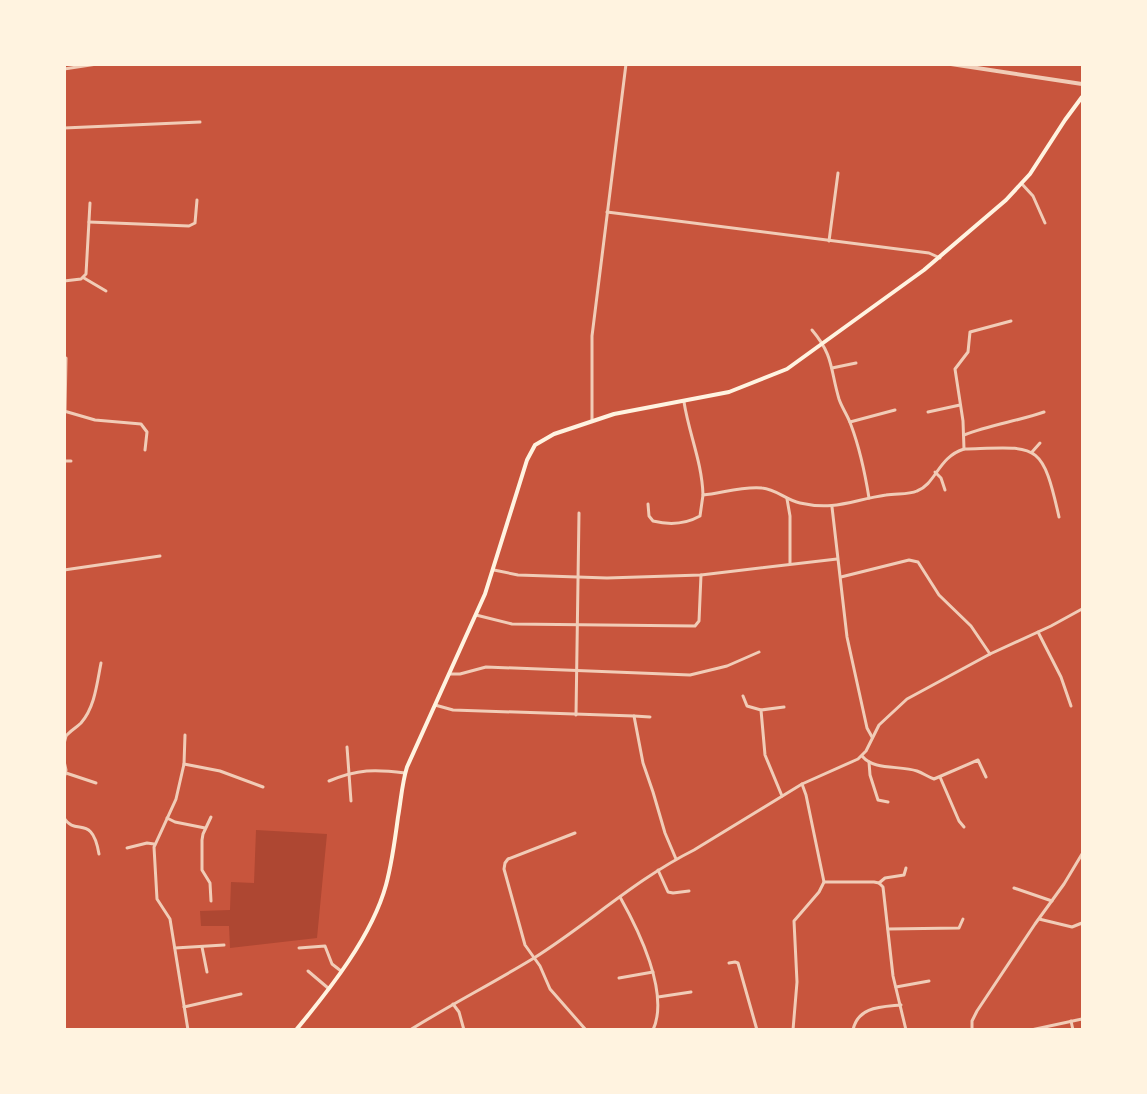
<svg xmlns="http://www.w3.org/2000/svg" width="1147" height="1094" viewBox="0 0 1147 1094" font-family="Figtree,sans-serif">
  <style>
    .green { fill: #ae4732 }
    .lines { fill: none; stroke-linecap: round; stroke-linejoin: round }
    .minor { stroke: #f1ccb7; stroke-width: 3 }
    .tertiary { stroke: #f1ccb7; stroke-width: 4 }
    .secondary { stroke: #fff3e0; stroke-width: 4 }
  </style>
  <rect width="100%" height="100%" fill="#c8553d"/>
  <polygon class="green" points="256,830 327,834 317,938 230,948 229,926 201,926 200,911 230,910 231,882 254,883"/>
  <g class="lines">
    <g class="minor">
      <polyline points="64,69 97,64"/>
      <polyline points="64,128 200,122"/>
      <polyline points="1022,184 1033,196 1045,223"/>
      <polyline points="607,212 929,253 940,258"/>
      <polyline points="89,222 189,226 195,223 197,200"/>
      <polyline points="829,241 838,173"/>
      <polyline points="84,278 106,291"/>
      <polyline points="64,281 81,279 86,274 90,203"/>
      <path d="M812 330C834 356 830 369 839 399 842 408 848 416 851 425 860 449 865 473 869 498"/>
      <polyline points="832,368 856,363"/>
      <path d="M684 402C689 434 702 462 703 495 722 493 743 486 762 488 776 489 786 500 800 503 835 511 852 500 886 495 896 493 908 495 917 491 936 484 938 457 964 449 1037 447 1042 440 1059 517"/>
      <polyline points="64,411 95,420 141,424 147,432 145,450"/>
      <polyline points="65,411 66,358"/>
      <polyline points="928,412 960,405"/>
      <polyline points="592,421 592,336 626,64"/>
      <polyline points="850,422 895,410"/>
      <path d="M964 435C990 425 1018 421 1044 412"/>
      <polyline points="964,449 963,421 955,369 968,352 970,332 1011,321"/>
      <polyline points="1032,452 1040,443"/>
      <polyline points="64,461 71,461"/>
      <polyline points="935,472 941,478 945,490"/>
      <polyline points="787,499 790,516 790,563"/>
      <path d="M648 504 649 516 653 521C669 525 684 525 700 516L703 495"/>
      <polyline points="832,507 847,637 867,728 872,737"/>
      <polyline points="64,570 160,556"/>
      <polyline points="494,570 518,575 607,578 701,575 837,559"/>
      <polyline points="841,577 909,560 918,562 939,595 971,626 990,654"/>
      <polyline points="476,615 512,624 695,626 699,621 701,575"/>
      <polyline points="1038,632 1061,677 1071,706"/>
      <polyline points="449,674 460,674 486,667 690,675 727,666 759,652"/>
      <polyline points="743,696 747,706 761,710 765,755 782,796"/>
      <polyline points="435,705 453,710 634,716 643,763 653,792 665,833 676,859"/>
      <polyline points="761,710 784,707"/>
      <polyline points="576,715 579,513"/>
      <polyline points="634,716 650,717"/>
      <polyline points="185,735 184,764 176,799 154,847 157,899 170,919 188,1030"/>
      <path d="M64 744 66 736C70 731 76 728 81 723 95 707 97 683 101 663"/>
      <polyline points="347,747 351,801"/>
      <path d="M862 756C874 771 900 765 917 771 923 773 928 777 934 779L978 760 986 777"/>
      <polyline points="64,761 66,770 64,779"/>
      <polyline points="869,762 870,775 878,800 888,802"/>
      <polyline points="184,764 220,771 263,787"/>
      <polyline points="66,773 96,783"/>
      <polyline points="940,777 959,821 964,827"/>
      <path d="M329 781C358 769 375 769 405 773"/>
      <path d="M64 818C76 837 92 813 99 854"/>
      <polyline points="167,818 175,822 205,828"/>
      <polyline points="575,833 508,859 505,863 504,869 525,945 540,966 550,989 586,1030"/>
      <polyline points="127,848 147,843 154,844"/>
      <polyline points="658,870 668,892 673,893 689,891"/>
      <polyline points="824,882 874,882 879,883 883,887 893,976 906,1030"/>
      <polyline points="879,883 885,878 904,875 906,868"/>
      <polyline points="1014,888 1052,901"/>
      <path d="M620 897C638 929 670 993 653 1030"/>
      <polyline points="211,901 210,883 202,870 202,840 203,834 211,817"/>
      <polyline points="1039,919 1072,927 1082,923"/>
      <polyline points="888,929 959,928 963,919"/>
      <polyline points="202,947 207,972"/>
      <polyline points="175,948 224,945"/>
      <polyline points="299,948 325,946 332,964 341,971"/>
      <polyline points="729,963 735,962 738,963 757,1030"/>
      <polyline points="308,971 328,988"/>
      <polyline points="619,978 653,972"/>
      <polyline points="896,987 929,981"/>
      <polyline points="658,997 691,992"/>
      <polyline points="453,1004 459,1012 464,1030"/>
      <polyline points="184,1007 241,994"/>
      <polyline points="1071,1021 1073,1030"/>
      <path d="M410 1030C450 1005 493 983 534 958 588 924 636 879 694 850L802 784 858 759 866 751 879 725 907 699 990 654 1051 626 1082 609"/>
      <polyline points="793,1030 797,982 794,921 819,892 824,882 806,795 802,784"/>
      <path d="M853 1030C858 1006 882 1007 901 1005"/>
      <polyline points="972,1030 972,1021 977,1011 1035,924 1064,884 1082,854"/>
      <polyline points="1031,1030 1082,1019"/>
    </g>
    <polyline class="tertiary" points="951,64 1082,84"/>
    <path class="secondary" d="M296 1030C330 989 372 936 386 885 392 863 395 840 398 817 401 800 402 783 407 767L485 594 527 460 535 445 554 434 614 414 729 392 787 369 924 270 1006 200 1030 174 1065 120 1082 97"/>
  </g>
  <rect width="1147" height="1094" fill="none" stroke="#fff3e0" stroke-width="132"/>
</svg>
